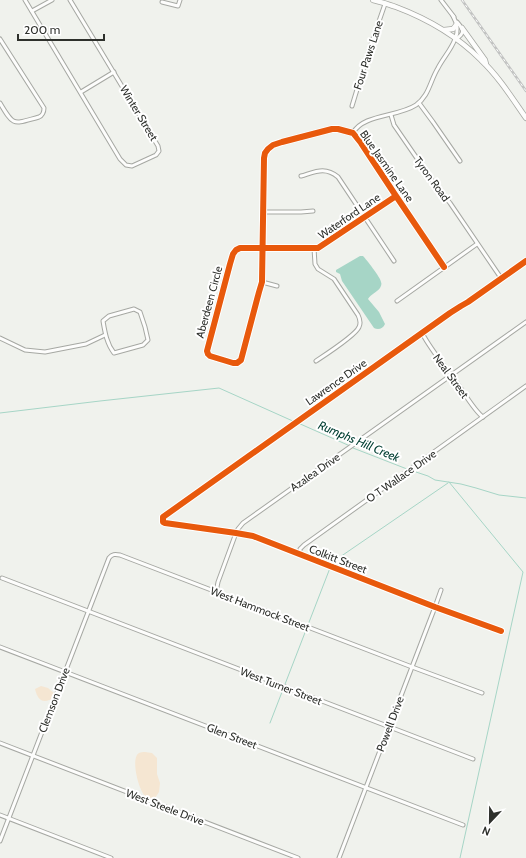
<svg xmlns="http://www.w3.org/2000/svg" width="526" height="858" viewBox="0 0 526 858" font-family="Cabin,sans-serif">
  <style>
    .green { fill: #f5e6d2 }
    .water { fill: #a6d5c6 }
    .lines { fill: none; stroke-linecap: round; stroke-linejoin: round }
    .stream { stroke: #a6d5c6; stroke-width: 1 }
    .street-casing { stroke: #a6a8a3; stroke-width: 5 }
    .primary-casing { stroke: #a6a8a3; stroke-width: 6 }
    .street { stroke: #fdfdfc; stroke-width: 3 }
    .primary { stroke: #fdfdfc; stroke-width: 4.5 }
    .rail-casing { stroke: #c1c2c1; stroke-width: 2.5 }
    .rail { stroke: #fff; stroke-width: 1; stroke-dasharray: 3; stroke-linecap: butt }
    .cycleway-casing { stroke: #fff; stroke-width: 8 }
    .cycleway { stroke: #e8590c; stroke-width: 6 }
    .labels { text-anchor: middle; dominant-baseline: central; stroke-width: 4; stroke-linejoin: round; paint-order: stroke }
    .street-label { font-size: 11px; fill: #2e302c; stroke: #fff }
    .water-label { font-size: 12px; font-style: italic; fill: #034034; stroke: #fff }
  </style>
  <rect width="100%" height="100%" fill="#f0f2ed"/>
  <g class="green">
    <path d="M41 686 48 688 55 694V697C44 704 38 702 35 689Z"/>
    <path d="M145 752 152 753 157 758V774L160 783 159 792 155 798C152 799 149 799 146 797 139 792 130 758 139 753 141 752 143 752 145 752Z"/>
  </g>
  <path class="water" d="M360 256H363C366 259 381 278 381 282 382 284 381 286 380 288 377 292 371 294 368 299L379 312 385 324C383 329 378 330 374 328L342 281 340 274 336 272V270Z"/>
  <g class="lines">
    <g class="stream">
      <polyline points="0,413 100,401 219,388 295,422"/>
      <polyline points="298,423 350,446"/>
      <polyline points="353,448 407,469"/>
      <polyline points="410,470 428,476 435,480 461,484 476,488 499,495 526,498"/>
      <polyline points="449,482 523,572 460,858"/>
      <polyline points="332,565 337,559 448,483"/>
      <polyline points="270,723 330,568"/>
    </g>
    <g class="street-casing">
      <g id="street">
        <polyline points="25,0 120,159 126,165 132,166 156,155 159,151 158,146 70,0"/>
        <polyline points="441,0 454,17"/>
        <polyline points="162,2 178,6 180,0"/>
        <polyline points="32,11 52,0"/>
        <path d="M0 39 44 108C44 112 42 116 39 117 13 124 14 127 0 103"/>
        <path d="M456 39C465 33 464 30 457 22"/>
        <polyline points="81,92 114,72"/>
        <polyline points="419,103 433,122 460,161"/>
        <polyline points="352,106 369,50 385,4"/>
        <polyline points="391,115 394,125 436,186 450,203 501,278"/>
        <path d="M353 133C363 114 398 117 416 105 429 96 430 81 438 68 443 58 451 50 455 39 459 31 457 23 453 16"/>
        <path d="M301 176C315 172 325 166 338 177L394 261"/>
        <polyline points="396,196 318,248 240,248 236,250 233,254 230,264 207,351 208,354 210,356 233,363 237,363 241,360 259,292 262,282 264,158 265,153 268,149 273,145 282,142 332,129 338,129 353,133 361,143 392,190 396,196 444,267"/>
        <polyline points="264,212 301,212 313,211"/>
        <path d="M314 248 315 264 318 269 334 279 358 315C360 319 361 323 359 327 356 335 325 355 316 361"/>
        <polyline points="262,282 277,286"/>
        <polyline points="397,301 477,244"/>
        <path d="M134 309 140 312 145 327 148 340 143 345 114 353C107 344 105 333 103 321L109 316Z"/>
        <path d="M422 333C431 350 443 364 455 380 462 389 474 411 483 417"/>
        <polyline points="0,338 25,350 45,352 86,344 105,335"/>
        <polyline points="300,555 300,549 304,545 526,386"/>
        <polyline points="2,578 473,759"/>
        <polyline points="216,592 218,582 236,533 238,529 243,523 526,322"/>
        <polyline points="501,631 435,607 253,536 236,533 165,523 163,522 163,517 450,313 461,306 468,302 526,261"/>
        <polyline points="0,647 463,825"/>
        <polyline points="0,743 298,858"/>
        <polyline points="0,815 111,858"/>
        <path d="M0 841 109 558C112 554 115 554 120 555L412 667 482 693"/>
        <polyline points="339,858 412,667 435,607 441,590"/>
      </g>
    </g>
    <g class="primary-casing">
      <g id="primary">
        <path d="M373 0C380 2 388 4 396 7 428 19 457 36 481 60 499 77 512 98 526 118"/>
        <polyline points="462,28 485,60 486,64"/>
        <polyline points="444,30 453,29 457,24"/>
      </g>
    </g>
    <use href="#street" class="street"/>
    <use href="#primary" class="primary"/>
    <g class="rail-casing">
      <polyline id="rail" points="462,0 526,91"/>
    </g>
    <use href="#rail" class="rail"/>
    <g class="cycleway-casing">
      <g id="cycleway">
        <polyline points="396,196 318,248 240,248 236,250 233,254 230,264 207,351 208,354 210,356 233,363 237,363 241,360 259,292 262,282 264,158 265,153 268,149 273,145 282,142 332,129 338,129 353,133 361,143 392,190 396,196 444,267"/>
        <polyline points="501,631 435,607 253,536 236,533 165,523 163,522 163,517 450,313 461,306 468,302 526,261"/>
      </g>
    </g>
    <use href="#cycleway" class="cycleway"/>
  </g>
  <g class="labels">
    <g class="street-label">
      <text transform="translate(368 55) rotate(-72)">Four Paws Lane</text>
      <text transform="translate(139 113) rotate(59)">Winter Street</text>
      <text transform="translate(387 166) rotate(55)">Blue Jasmine Lane</text>
      <text transform="translate(432 179) rotate(54)">Tyron Road</text>
      <text transform="translate(349 216) rotate(-34)">Waterford Lane</text>
      <text transform="translate(209 302) rotate(-75)">Aberdeen Circle</text>
      <text transform="translate(451 376) rotate(54)">Neal Street</text>
      <text transform="translate(336 382) rotate(-35)">Lawrence Drive</text>
      <text transform="translate(315 472) rotate(-35)">Azalea Drive</text>
      <text transform="translate(401 476) rotate(-35)">O T Wallace Drive</text>
      <text transform="translate(338 559) rotate(21)">Colkitt Street</text>
      <text transform="translate(260 609) rotate(21)">West Hammock Street</text>
      <text transform="translate(281 686) rotate(21)">West Turner Street</text>
      <text transform="translate(54 700) rotate(-69)">Clemson Drive</text>
      <text transform="translate(390 724) rotate(-69)">Powell Drive</text>
      <text transform="translate(232 736) rotate(21)">Glen Street</text>
      <text transform="translate(165 807) rotate(21)">West Steele Drive</text>
    </g>
    <g class="water-label">
      <text transform="translate(359 441) rotate(23)">Rumphs Hill Creek</text>
    </g>
  </g>
  <g transform="translate(490 822) rotate(202)" stroke="#ffffff" stroke-width="3" paint-order="stroke">
  <path d="M0-3L7 15L0 10L-7 15Z" fill="#2e302c"/>
  <text y="-6" font-size="11" font-weight="bold" text-anchor="middle" fill="#2e302c">N</text>
  </g>
  <path d="M18 34v6h86v-6" fill="none" stroke="#2e302c" stroke-width="2"/>
  <text x="24" y="34" font-size="12" fill="#2e302c" stroke="#ffffff" stroke-width="3" paint-order="stroke">200 m</text>
</svg>
